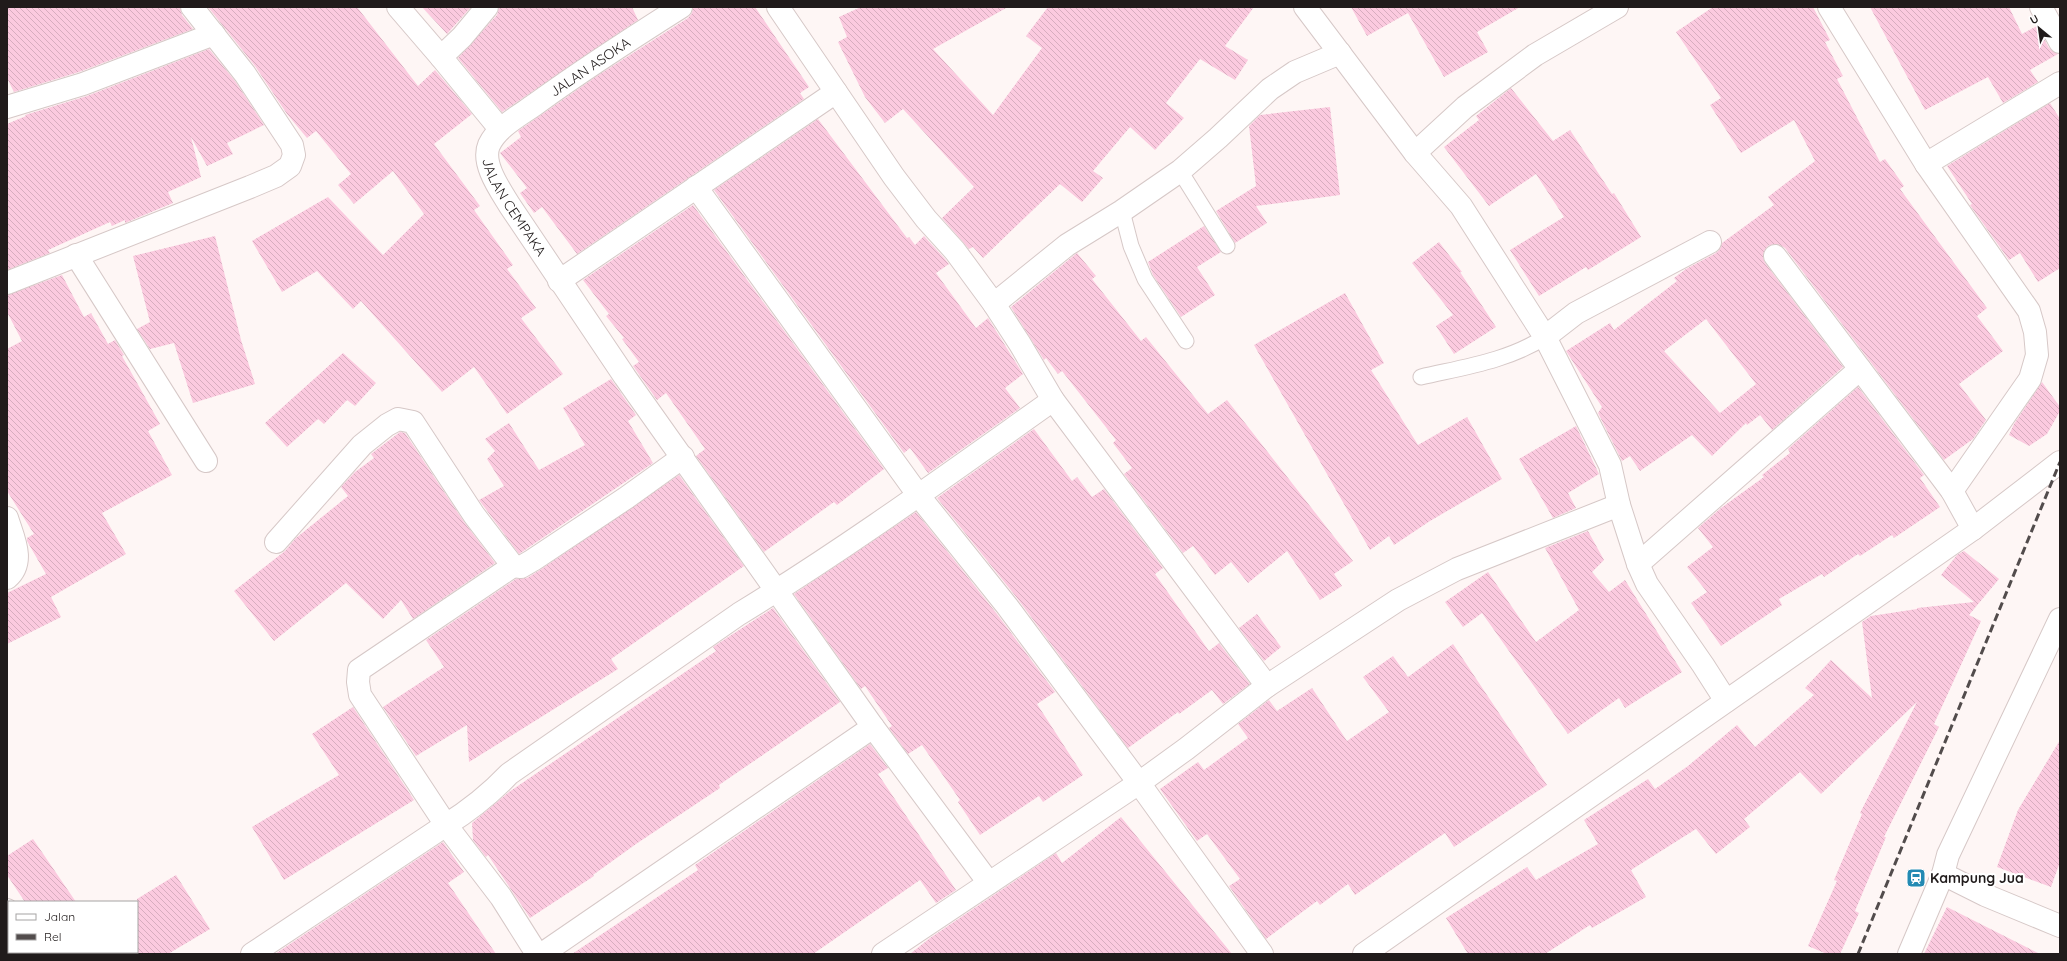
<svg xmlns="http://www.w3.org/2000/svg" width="2067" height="961" viewBox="0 0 2067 961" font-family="Quicksand,sans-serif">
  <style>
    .building { fill: url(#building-back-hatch); fill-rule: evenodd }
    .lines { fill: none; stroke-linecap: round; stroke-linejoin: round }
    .service-casing { stroke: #d6c8c7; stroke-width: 17 }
    .minor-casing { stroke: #d6c8c7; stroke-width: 24 }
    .tertiary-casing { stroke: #d6c8c7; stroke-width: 24 }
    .service { stroke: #fff; stroke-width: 15 }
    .minor { stroke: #fff; stroke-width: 22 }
    .tertiary { stroke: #fff; stroke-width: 22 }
    .rail { stroke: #524c4c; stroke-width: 3; stroke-dasharray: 8 4; stroke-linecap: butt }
    .labels { text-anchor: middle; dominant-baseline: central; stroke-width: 4; stroke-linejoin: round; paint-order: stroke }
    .street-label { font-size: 14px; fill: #201b1b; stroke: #fff }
    .poi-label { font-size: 14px; font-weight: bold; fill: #201b1b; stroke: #fff; text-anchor: start }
  </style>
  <defs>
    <pattern id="building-back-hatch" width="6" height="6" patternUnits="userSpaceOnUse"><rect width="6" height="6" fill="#fbcadf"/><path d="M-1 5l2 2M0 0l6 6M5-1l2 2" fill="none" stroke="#d7adbf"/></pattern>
  </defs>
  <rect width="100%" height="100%" fill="#fef6f5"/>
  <g class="building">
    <polygon points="7,7 180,7 182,15 193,29 79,72 14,92 7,78"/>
    <polygon points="208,7 357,7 418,86 435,70 472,114 434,144 480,206 474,210 513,265 507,269 536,308 521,318 563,374 507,414 474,367 442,392 361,301 353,309 317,271 282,292 252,241 328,197 383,255 424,214 393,171 354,204 338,185 351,174 316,131 307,138 287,114 255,66"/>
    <polygon points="422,7 471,7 447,34"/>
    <polygon points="499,7 632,7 638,20 502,112 458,58 497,15"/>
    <polygon points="693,7 755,7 809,87 800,93 804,99 577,254 542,207 534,213 520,193 527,188 500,153 521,137 518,131 597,76 688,18 692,13"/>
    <polygon points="861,7 1008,7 933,49 993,115 1042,48 1026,36 1048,7 1254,7 1225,46 1248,60 1235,80 1200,59 1166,103 1184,118 1155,150 1130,127 1093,171 1103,178 1082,202 1060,184 983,258 973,247 969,249 942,218 974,187 903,109 885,123 865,97 838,42 847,37 839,17"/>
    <polygon points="1351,7 1520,7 1477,32 1488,52 1444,77 1408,13 1367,36"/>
    <path d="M1713 7H1813L1830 40 1825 42 1843 76 1837 79 1880 162 1885 159 1904 186 1900 189 1987 308 1977 316 2003 351 1959 384 1986 420 1973 439 1944 460 1785 248 1780 245 1774 244 1768 246 1764 251 1763 257 1765 263 1843 367 1772 430 1760 415 1747 425 1746 423 1712 456 1692 435 1640 471 1630 456 1622 461 1598 413 1602 407 1566 351 1610 323 1614 330 1677 281 1674 278 1686 269 1716 253 1720 249 1722 243 1774 205 1768 197 1815 161 1794 120 1741 153 1710 105 1721 98 1676 32ZM1706 319 1756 384 1720 413 1664 351Z"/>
    <polygon points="1870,7 2009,7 2022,34 2037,26 2049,48 2058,54 2030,70 2038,82 2003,103 1988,77 1925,110"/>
    <polygon points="209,49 235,81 264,125 227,143 233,154 207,166 191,137 201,177 168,192 173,203 125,223 125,220 112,226 110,222 48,250 50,253 7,270 7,124 26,116 25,115 87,96"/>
    <polygon points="1511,88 1553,141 1570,130 1612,194 1614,193 1641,237 1588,270 1586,267 1539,296 1510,250 1564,217 1536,174 1489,206 1444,147 1479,120 1476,116"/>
    <polygon points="2050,103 2060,119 2060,268 2038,282 2020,253 2009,260 1970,205 1972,204 1947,166"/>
    <polygon points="1330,107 1340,195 1256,206 1267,223 1235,243 1216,211 1256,186 1249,126 1260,115"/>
    <polygon points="818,119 907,238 909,237 915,245 924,236 945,259 949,264 936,273 976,328 988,318 1023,374 1005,388 1020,408 928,473 910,448 904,453 714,190"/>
    <polygon points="693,205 884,469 837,505 834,502 764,552 696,456 705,449 666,393 657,400 633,366 639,362 622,339 624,338 606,316 609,314 583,280"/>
    <polygon points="1204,226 1221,252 1197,267 1215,295 1181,317 1153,275 1148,262"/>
    <polygon points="215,236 241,340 255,384 193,403 174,343 150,349 137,329 150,322 133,256"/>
    <polygon points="1439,242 1462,272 1460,272 1496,327 1454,354 1436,326 1453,315 1412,263"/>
    <polygon points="1077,253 1096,276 1092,279 1141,341 1146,337 1208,414 1227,400 1353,561 1334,574 1342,586 1320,600 1287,551 1248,583 1231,562 1215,575 1193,546 1183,553 1124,474 1132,468 1113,443 1116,440 1062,371 1058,374 1046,358 1044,360 1011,307"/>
    <polygon points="62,275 84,317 91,313 108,344 115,340 124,355 122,356 160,424 148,431 172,475 102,513 126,554 51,597 61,617 7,644 7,593 46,574 27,541 27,538 34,534 7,491 7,349 22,341 7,312 7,295"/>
    <polygon points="1345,293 1384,363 1371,370 1418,445 1467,417 1502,479 1430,521 1394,545 1389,536 1370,550 1254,345"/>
    <polygon points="343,353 376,383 355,406 347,400 324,424 318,419 287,447 265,423"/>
    <polygon points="611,379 636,415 628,421 653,463 519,554 479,500 504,486 487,459 495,451 485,439 509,423 539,470 585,445 563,408"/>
    <polygon points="2042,382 2060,407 2060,411 2047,434 2029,446 2009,435 2014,424"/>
    <polygon points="1858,387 1924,475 1920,478 1940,507 1894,538 1892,535 1860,556 1858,554 1824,577 1822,574 1779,599 1782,605 1721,646 1691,603 1707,592 1687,567 1713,547 1698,528 1721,508 1764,477 1762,475 1790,453 1788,449"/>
    <polygon points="1576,426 1599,474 1568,493 1576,508 1553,518 1519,459"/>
    <polygon points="1034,429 1072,481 1077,477 1092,497 1104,489 1163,568 1155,574 1209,651 1219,643 1250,684 1223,704 1212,690 1179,714 1178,712 1128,748 1017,598 937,498"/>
    <polygon points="400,432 405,433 464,522 495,563 413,619 401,600 383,619 346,583 274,641 234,591 285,551 296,538 348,496 341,487 355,472 374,458 371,454"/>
    <polygon points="679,475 744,566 611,659 618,669 469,762 467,725 416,756 383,707 444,667 426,640 516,579 527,578 540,570"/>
    <polygon points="916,512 997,614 1055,692 1037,704 1083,775 1043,802 1039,796 980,835 958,802 960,800 922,745 908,754 889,728 892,726 865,686 861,689 794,594"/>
    <polygon points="1588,531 1604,560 1592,572 1609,592 1625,580 1682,672 1625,708 1619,698 1568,734 1482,613 1463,627 1445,602 1488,572 1536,642 1579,610 1545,548"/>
    <polygon points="1964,551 1999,579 1969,615 1981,621 1934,724 1939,727 1884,837 1886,837 1855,911 1859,913 1840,954 1827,954 1808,946 1837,881 1834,880 1862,814 1860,813 1917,702 1821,794 1800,772 1744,819 1750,827 1716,854 1696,829 1631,870 1646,897 1592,928 1590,925 1545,954 1468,954 1446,918 1527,867 1536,880 1598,844 1584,820 1648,779 1655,789 1688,766 1737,725 1755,747 1814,695 1805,688 1831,660 1872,698 1862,622 1871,616 1917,609 1917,608 1974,602 1941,575 1957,555"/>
    <polygon points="773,608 840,702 719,785 720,788 636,844 593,875 594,876 530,918 488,855 486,857 473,840 472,823 509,792 716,651 713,647"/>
    <polygon points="1257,614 1281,647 1264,661 1239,628"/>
    <polygon points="1453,644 1547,785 1454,847 1445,833 1355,895 1348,884 1320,905 1317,901 1266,939 1229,886 1240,879 1207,834 1197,841 1160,789 1198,762 1204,770 1248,738 1238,724 1269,700 1277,711 1312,688 1347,741 1389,712 1363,677 1393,656 1408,677"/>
    <polygon points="353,707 414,800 284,880 252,827 339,775 312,734"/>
    <polygon points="2060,740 2060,862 2051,887 1997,867 2018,810"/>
    <polygon points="870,744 888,768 878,774 956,890 936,903 920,880 813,954 572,954 698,870 695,865"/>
    <polygon points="1121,817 1232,954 910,954 930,938 1056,853 1062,863"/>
    <polygon points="33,839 76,902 25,902 7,875 7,856"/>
    <polygon points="443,842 464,872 448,883 496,954 275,954"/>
    <polygon points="176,875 210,929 168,954 137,954 137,899"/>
    <polygon points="1947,907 2040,954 1924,954"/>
  </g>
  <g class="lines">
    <g class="service-casing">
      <g id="service">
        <polyline points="1180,171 1227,246"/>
        <polyline points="1122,211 1131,246 1145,279 1186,341"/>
        <path d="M1421 377C1464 367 1508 361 1545 337"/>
      </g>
    </g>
    <g class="minor-casing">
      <g id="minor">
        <polyline points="398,7 441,57 462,37 487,7"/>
        <path id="s1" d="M681 7C632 38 584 69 537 103 521 115 498 126 489 145 481 164 501 191 510 206L625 377 873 727 989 883"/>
        <polyline points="778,7 894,177 926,219 955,251 994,304 1020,344 1053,400 1267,686"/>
        <polyline points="1305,7 1415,153 1461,206 1545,337 1610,465 1619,505 1638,564 1647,584 1703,665 1726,701"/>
        <polyline points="1829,7 1926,164 2029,311 2035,332 2037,355 2030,379 1952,491"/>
        <polyline points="2041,7 2060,42"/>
        <polyline points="441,57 500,129"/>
        <polyline points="7,107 83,84 214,34"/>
        <polyline points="1415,153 1465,107 1535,55 1617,7"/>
        <polyline points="1926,164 2060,83"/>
        <polyline points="696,187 919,496 1007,606 1139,783 1186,749 1267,686 1398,600 1457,569 1619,505"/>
        <polyline points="76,255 206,461"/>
        <polyline points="1775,256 1952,491 1973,529"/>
        <polyline points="559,281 836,92"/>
        <polyline points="7,283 250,187 276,176 290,166 294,155 292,145 245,74 192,7"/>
        <polyline points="994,304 1067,245 1122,211 1180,171 1218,138 1270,89 1295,72 1340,53"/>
        <polyline points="1545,337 1576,313 1710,242"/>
        <path d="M7 518C13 538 26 562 7 578"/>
        <polyline points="276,542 362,445 387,425 398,419 413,422 474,515 513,566 521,567 533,560 626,498 683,457"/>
        <polyline points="1638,564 1860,369"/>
        <polyline points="2060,619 1948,855 1943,874 1985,895 2060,926"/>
        <polyline points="7,910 9,913"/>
        <polyline points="35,952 36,954"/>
        <polyline points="252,954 446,825 360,695 358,682 359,670 513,566"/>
        <path d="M537 954 501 897 446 825C470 810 490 794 509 774L739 614C847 548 950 473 1053 400"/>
        <polyline points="542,954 873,727"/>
        <polyline points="883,954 1139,783 1262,954"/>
        <polyline points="1909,954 1943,874"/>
      </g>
    </g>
    <g class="tertiary-casing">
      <polyline id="tertiary" points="1364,954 1973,529 2060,462"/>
    </g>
    <use href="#service" class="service"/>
    <use href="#minor" class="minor"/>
    <use href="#tertiary" class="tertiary"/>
    <polyline class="rail" points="1858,954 2060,462"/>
  </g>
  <defs>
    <g id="station-square" transform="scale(1)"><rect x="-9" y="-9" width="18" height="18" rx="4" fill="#238ab3" stroke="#fff"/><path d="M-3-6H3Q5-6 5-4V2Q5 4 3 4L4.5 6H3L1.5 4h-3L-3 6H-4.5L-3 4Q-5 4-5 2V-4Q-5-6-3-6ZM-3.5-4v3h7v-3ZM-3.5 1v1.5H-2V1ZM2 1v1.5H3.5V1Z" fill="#fff"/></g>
  </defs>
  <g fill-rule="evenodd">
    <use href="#station-square" x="1916" y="878"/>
  </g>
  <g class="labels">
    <g class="street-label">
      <text transform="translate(590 67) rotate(-34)">JALAN ASOKA</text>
      <text stroke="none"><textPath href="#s1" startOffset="307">JALAN CEMPAKA</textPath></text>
    </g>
    <g class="poi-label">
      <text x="1930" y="878">Kampung Jua</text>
    </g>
  </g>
  <rect width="2067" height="961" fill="none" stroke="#201b1b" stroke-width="16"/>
  <rect x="8" y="901" width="130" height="52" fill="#ffffff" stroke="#a6a4a4"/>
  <rect x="16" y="914" width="20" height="6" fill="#ffffff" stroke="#a6a4a4"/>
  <text x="44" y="921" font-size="12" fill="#201b1b">Jalan</text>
  <rect x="16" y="934" width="20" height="6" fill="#524c4c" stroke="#a6a4a4"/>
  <text x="44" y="941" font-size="12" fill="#201b1b">Rel</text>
  <g transform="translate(2039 28) rotate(331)" stroke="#ffffff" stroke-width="3" paint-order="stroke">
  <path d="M0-3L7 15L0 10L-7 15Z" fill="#201b1b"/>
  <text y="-6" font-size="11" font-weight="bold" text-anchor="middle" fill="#201b1b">U</text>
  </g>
</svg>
